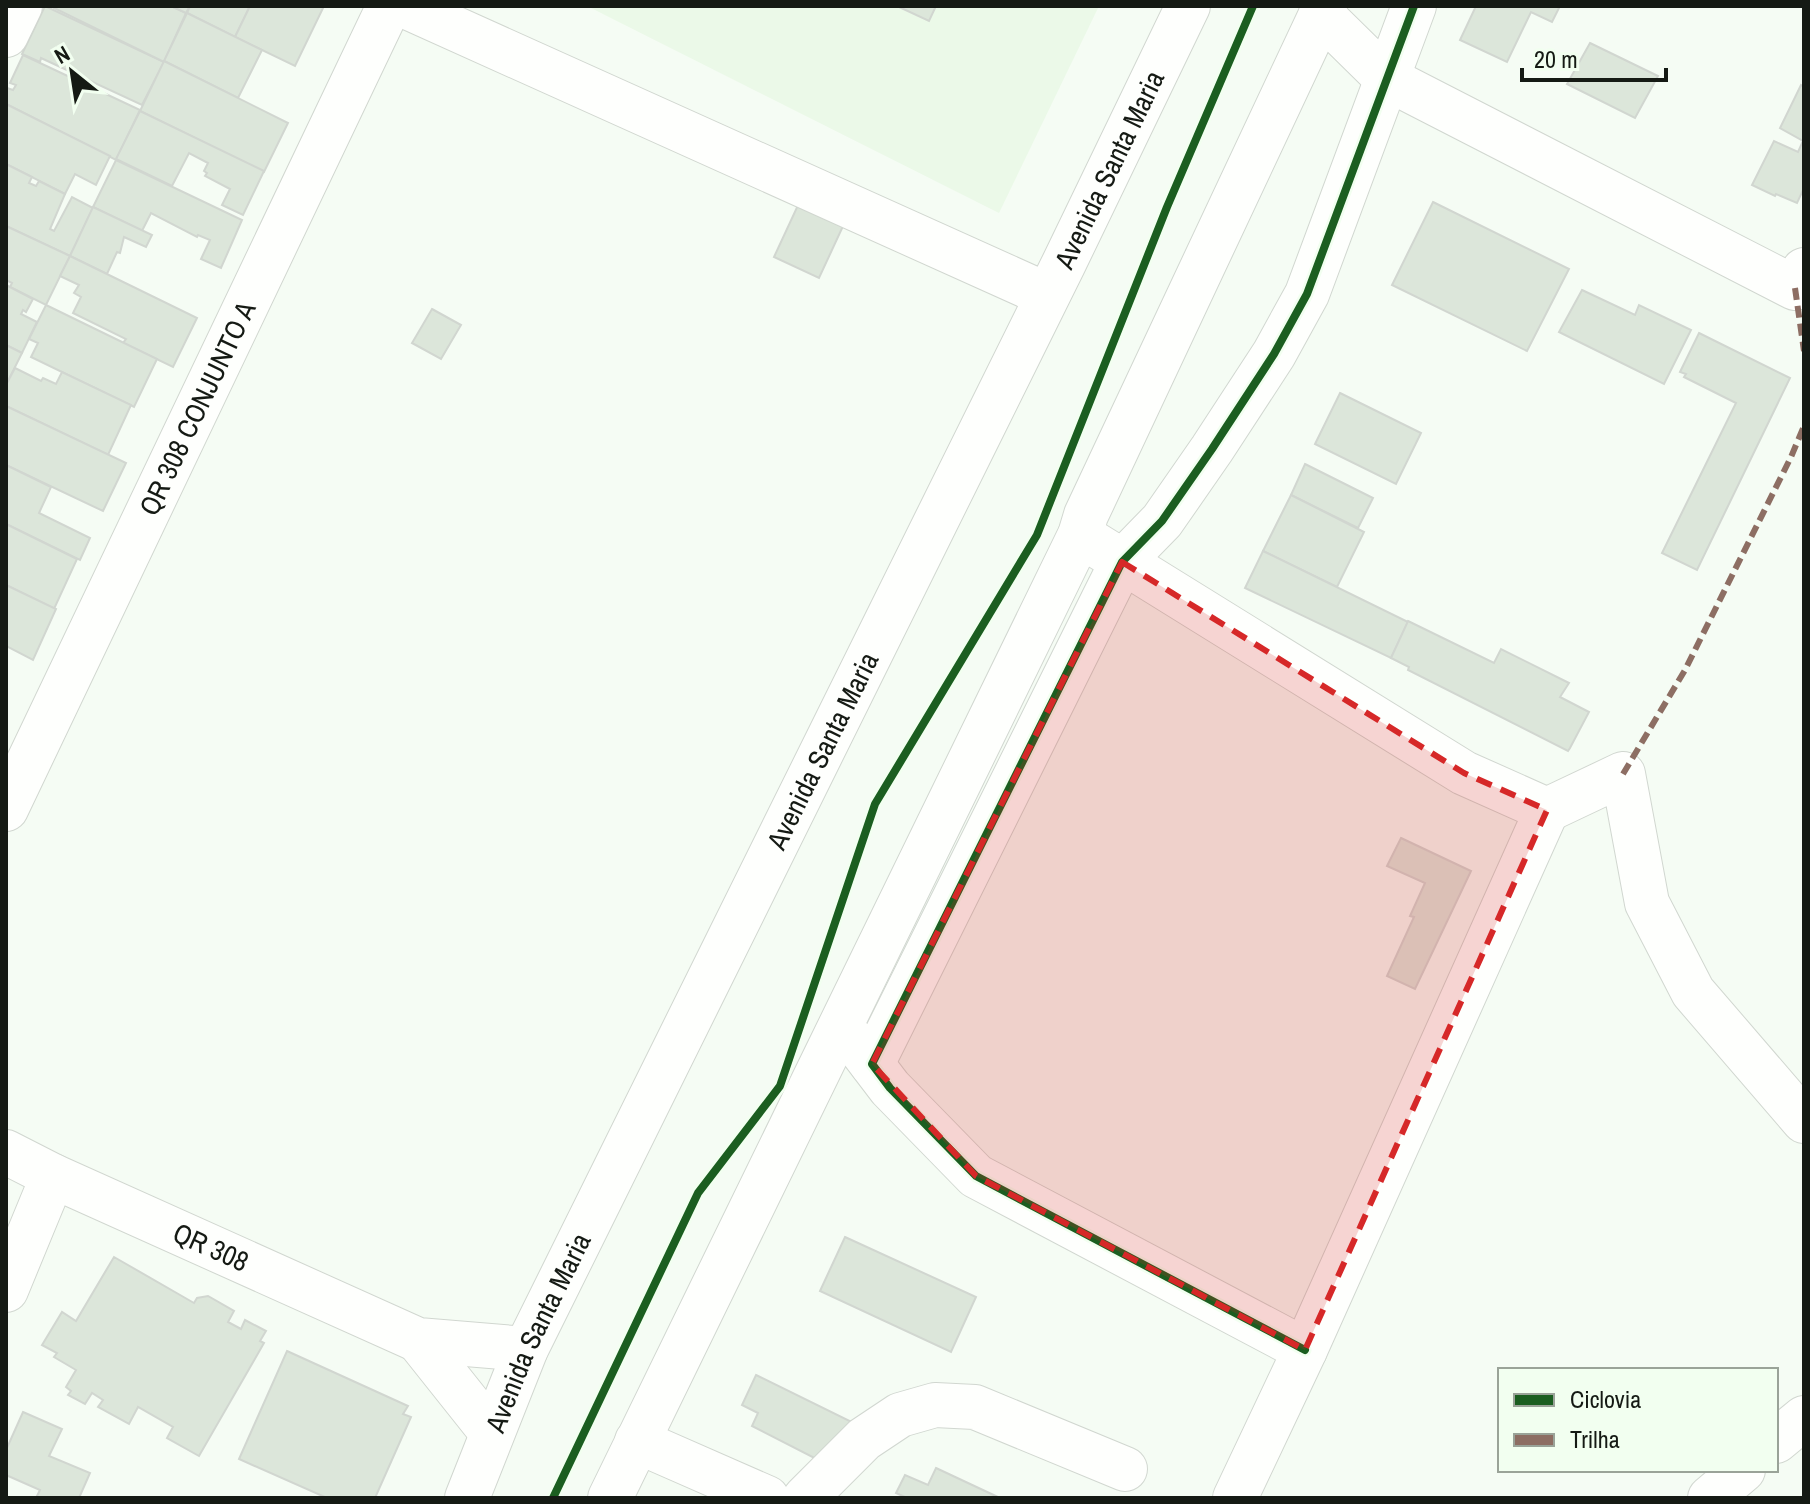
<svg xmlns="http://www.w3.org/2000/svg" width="1810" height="1504" viewBox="0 0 1810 1504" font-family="'Archivo Narrow',sans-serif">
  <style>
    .built { fill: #ebf9e8 }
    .building { fill: #dce6da; stroke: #d1d6d0; stroke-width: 2 }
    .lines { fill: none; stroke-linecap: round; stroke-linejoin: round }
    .minor-casing { stroke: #d1d7d0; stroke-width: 46 }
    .major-casing { stroke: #d1d7d0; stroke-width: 46 }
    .minor { stroke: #fefffd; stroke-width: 44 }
    .major { stroke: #fefffd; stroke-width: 44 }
    .quiet { stroke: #8d6e63; stroke-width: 6; stroke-dasharray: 12 6; stroke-linecap: butt }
    .cycleway-casing { stroke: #f2fff0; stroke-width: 13 }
    .cycleway { stroke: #1b5e20; stroke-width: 8 }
    .marked { fill: #d62828; fill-opacity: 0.2; stroke: #d62828; stroke-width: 6; stroke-dasharray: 16 10; stroke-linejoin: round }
    .labels { text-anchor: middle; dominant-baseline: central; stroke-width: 6; stroke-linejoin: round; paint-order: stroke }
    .street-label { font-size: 28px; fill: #151a14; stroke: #f2fff0 }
  </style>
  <rect width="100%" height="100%" fill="#f5fcf4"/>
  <polygon class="built" points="587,6 1099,6 999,213"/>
  <g class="building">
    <polygon points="45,6 164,62 142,105 41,58 40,62 22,54"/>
    <polygon points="55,6 171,6 186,13 164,62 54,8"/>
    <polygon points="171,6 190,6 186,13"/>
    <polygon points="190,6 250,6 235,37 187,13"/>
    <polygon points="250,6 324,6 295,66 235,37"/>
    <polygon points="897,6 936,6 929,21"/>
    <polygon points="1476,6 1560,6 1552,22 1531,12 1507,62 1460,40"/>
    <polygon points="187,13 262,50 238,98 164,61"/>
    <polygon points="1590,43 1658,76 1635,118 1567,84"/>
    <polygon points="23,55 140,110 116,160 6,104 6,90 7,88 13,90 16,85 10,83"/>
    <polygon points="164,61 288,123 264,172 140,111"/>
    <polygon points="1801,85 1804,87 1804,188 1797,203 1776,194 1775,196 1752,185 1774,141 1798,152 1803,141 1780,128"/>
    <polygon points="6,104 110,156 96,185 75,174 65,194 6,164"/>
    <polygon points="140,111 264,171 243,215 222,205 230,189 205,176 207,173 204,171 208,163 189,153 172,186 116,159"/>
    <polygon points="116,160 242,220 221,268 201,259 210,240 198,235 197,237 151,213 142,231 93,207"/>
    <polygon points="6,164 32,177 29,183 36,186 39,181 65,194 50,229 54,231 72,197 93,208 70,256 6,226"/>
    <polygon points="1433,202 1569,269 1527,351 1392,285"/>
    <polygon points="799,203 844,224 819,278 774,257"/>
    <polygon points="93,207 152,235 146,247 124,237 120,253 117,252 107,274 70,256"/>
    <polygon points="6,226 70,256 46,305 10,287 12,283 6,280"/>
    <polygon points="70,256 197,318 173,367 123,343 126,339 73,313 81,297 74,293 79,285 60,276"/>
    <polygon points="6,285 33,299 26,312 23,310 21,314 37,322 22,353 6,345"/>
    <polygon points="1582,290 1635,315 1639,305 1691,330 1664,384 1559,332"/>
    <polygon points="46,305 157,359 134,407 31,357 38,343 29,339"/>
    <polygon points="432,309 461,325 441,359 412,343"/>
    <polygon points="1699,333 1790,378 1697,570 1662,553 1736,403 1684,377 1686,374 1680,372"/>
    <polygon points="6,345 22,353 6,385"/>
    <polygon points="15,368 41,381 43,378 56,384 62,372 131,405 108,455 6,406 6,385"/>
    <polygon points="1340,393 1421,433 1396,484 1315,444"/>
    <polygon points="6,406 126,463 103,511 6,465"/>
    <polygon points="1305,464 1373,498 1358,528 1291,495"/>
    <polygon points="6,465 51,487 39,513 90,538 80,560 6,524"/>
    <polygon points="1291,495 1364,532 1337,587 1263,551"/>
    <polygon points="6,524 77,559 54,609 6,585"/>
    <polygon points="1263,551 1408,622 1391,658 1245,588"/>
    <polygon points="6,585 56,609 33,660 6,646"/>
    <polygon points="1408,621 1494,663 1501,649 1569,683 1560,697 1589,712 1570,748 1568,751 1408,670 1409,667 1391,658"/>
    <polygon points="1401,838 1471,871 1415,989 1387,976 1414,917 1410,916 1425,883 1387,866"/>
    <polygon points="845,1237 976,1297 951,1352 820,1291"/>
    <polygon points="114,1257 194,1303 197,1298 208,1296 234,1311 228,1322 241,1329 245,1320 266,1331 260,1341 264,1343 199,1456 167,1438 173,1427 138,1407 129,1424 98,1407 103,1400 92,1393 85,1404 68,1395 71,1391 66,1387 76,1370 54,1357 57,1353 42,1345 62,1312 76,1321"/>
    <polygon points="287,1351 408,1406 403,1414 411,1417 375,1498 327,1498 239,1459"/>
    <polygon points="756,1375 868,1430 832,1467 752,1426 758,1413 742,1405"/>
    <polygon points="23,1412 62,1429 49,1456 90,1473 79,1498 36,1498 40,1490 6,1475 6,1450"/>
    <polygon points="936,1468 1000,1498 907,1498 896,1493 905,1475 928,1485"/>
  </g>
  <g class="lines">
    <g class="minor-casing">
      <g id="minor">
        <polyline points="405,6 1047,295"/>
        <polyline points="1321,14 1386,78 1795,288 1804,270"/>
        <polyline points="6,35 20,6"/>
        <polyline points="1080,535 1464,773 1547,810 1305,1350 1235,1498"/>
        <path id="s1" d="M6 809 389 6"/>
        <polyline points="1547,810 1623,774 1647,903 1693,992 1804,1121"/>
        <polyline points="855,1042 890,1088 976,1176 1305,1350"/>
        <polyline points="872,1064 1122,562 1162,521 1212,449 1274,354 1307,294 1414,6"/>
        <path id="s2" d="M6 1152 53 1176 418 1340 526 1349"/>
        <polyline points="6,1290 53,1176"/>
        <polyline points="418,1340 492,1433"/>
        <polyline points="637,1441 767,1498"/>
        <polyline points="1776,1441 1804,1418"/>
        <polyline points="805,1498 864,1439 900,1415 935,1405 975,1407 1125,1469"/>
        <polyline points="1710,1498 1743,1470"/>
      </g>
    </g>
    <g class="major-casing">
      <g id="major">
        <path id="s3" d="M467 1498 526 1349 1064 263 1188 6"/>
        <polyline points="610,1498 1080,535 1086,515 1325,6"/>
      </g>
    </g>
    <use href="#minor" class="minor"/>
    <use href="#major" class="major"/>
    <g class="quiet">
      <polyline points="1795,288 1804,351"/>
      <polyline points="1623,774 1685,670 1791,457 1804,426"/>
    </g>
    <g class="cycleway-casing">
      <g id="cycleway">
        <polyline points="1305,1350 976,1176 890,1088 872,1064 1122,562 1162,521 1212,449 1274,354 1307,294 1414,6"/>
        <polyline points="553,1498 698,1193 780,1086 875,804 1037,535 1167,207 1253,6"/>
      </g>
    </g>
    <use href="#cycleway" class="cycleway"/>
  </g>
  <path class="marked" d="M1122 562 1464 773 1547 810 1305 1350 976 1176 872 1064Z"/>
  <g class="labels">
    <g class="street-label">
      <text stroke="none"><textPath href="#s3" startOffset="1476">Avenida Santa Maria</textPath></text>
      <text stroke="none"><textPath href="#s1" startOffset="444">QR 308 CONJUNTO A</textPath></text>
      <text stroke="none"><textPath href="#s3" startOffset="828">Avenida Santa Maria</textPath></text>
      <text stroke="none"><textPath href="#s2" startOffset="226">QR 308</textPath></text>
      <text stroke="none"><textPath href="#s3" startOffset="180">Avenida Santa Maria</textPath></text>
    </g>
  </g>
  <rect width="1810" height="1504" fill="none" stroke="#151a14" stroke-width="16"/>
  <rect x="1498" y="1368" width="280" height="104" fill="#f2fff0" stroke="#9aa398" stroke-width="2"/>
  <rect x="1514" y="1394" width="40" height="12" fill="#1b5e20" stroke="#9aa398" stroke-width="2"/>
  <text x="1570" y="1408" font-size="24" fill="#151a14">Ciclovia</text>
  <rect x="1514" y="1434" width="40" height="12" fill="#8d6e63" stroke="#9aa398" stroke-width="2"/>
  <text x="1570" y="1448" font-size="24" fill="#151a14">Trilha</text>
  <g transform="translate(72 72) rotate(330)" stroke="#f2fff0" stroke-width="6" paint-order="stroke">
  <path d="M0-6L14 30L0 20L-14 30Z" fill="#151a14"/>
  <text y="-12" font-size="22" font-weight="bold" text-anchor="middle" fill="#151a14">N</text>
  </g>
  <path d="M1522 68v12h144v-12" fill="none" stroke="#151a14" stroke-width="4"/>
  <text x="1534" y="68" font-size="24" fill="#151a14" stroke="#f2fff0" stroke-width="6" paint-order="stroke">20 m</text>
</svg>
